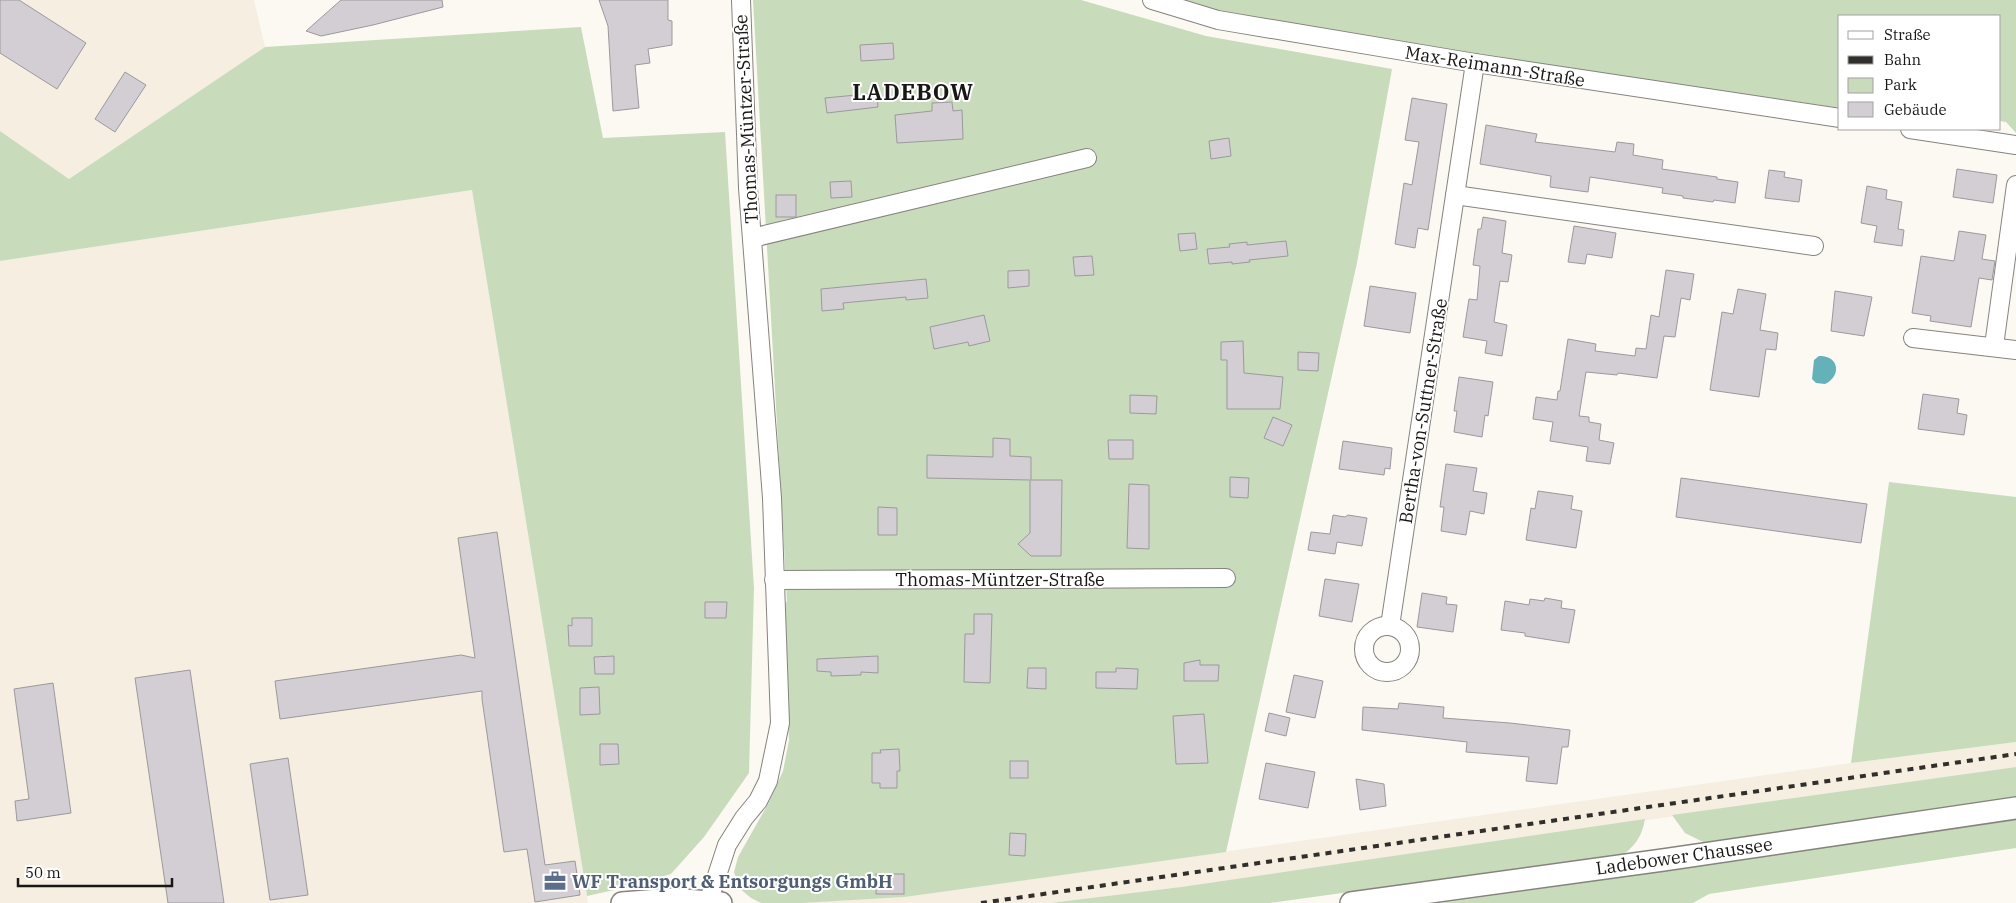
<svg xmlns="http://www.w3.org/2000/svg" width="2016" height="903" viewBox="0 0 2016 903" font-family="'IBM Plex Serif',serif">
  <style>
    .built { fill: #f5eee1 }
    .green { fill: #c8dcbc }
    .water { fill: #63b2ba }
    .building { fill: #d2ced3; stroke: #9c999e }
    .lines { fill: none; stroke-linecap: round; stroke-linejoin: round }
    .minor-casing { stroke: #86837e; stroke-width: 20 }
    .tertiary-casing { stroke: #86837e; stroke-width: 24 }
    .minor { stroke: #fff; stroke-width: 18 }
    .tertiary { stroke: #fff; stroke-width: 21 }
    .rail { stroke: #302f2c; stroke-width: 4; stroke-dasharray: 6 6; stroke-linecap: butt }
    .labels { text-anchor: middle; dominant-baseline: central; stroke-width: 4; stroke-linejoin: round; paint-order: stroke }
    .street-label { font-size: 18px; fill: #181715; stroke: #fff }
    .service-label { font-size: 18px; font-weight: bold; fill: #4e5e75; stroke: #fff; text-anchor: start }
    .district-label { font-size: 22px; font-weight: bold; letter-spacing: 1px; fill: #181715; stroke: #fff }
  </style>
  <rect width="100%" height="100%" fill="#fcf9f3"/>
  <g class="built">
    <polygon points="0,0 254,0 265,47 69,179 0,131"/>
    <polygon points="472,190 588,903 0,903 0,261"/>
    <polygon points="2016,742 2016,767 1181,887 1050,903 802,903 905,897 1851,763"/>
  </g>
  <g class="green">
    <polygon points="753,0 1081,0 1206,36 1392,69 1357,263 1226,852 905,897 802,903 761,903 751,898 739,888 734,872 738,857 768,804 783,771 789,740 782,610 787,601"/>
    <polygon points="1170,0 2016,0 2016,133 2006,122 2000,121 2000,16 1840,16 1840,108 1476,55 1191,6"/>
    <polygon points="581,27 603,138 725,132 754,588 749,773 704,837 671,874 628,887 587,896 472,190 0,261 0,131 69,179 265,47"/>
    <polygon points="1889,482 2016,497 2016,742 1851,763"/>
    <polygon points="2016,767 2016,797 1705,843 1685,833 1672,815"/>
    <path d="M1645 819C1642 835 1637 844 1624 854L1270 903H1050L1181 887Z"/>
    <polygon points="2016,820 2016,848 1709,894 1693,903 1441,903"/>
  </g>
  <path class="water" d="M1819 356C1839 355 1842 376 1825 384L1816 383 1812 379 1814 360Z"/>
  <g class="building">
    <polygon points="0,0 19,0 86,43 57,89 0,53"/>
    <polygon points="341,0 442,0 443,7 373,25 321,36 306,31"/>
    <polygon points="599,0 668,0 668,20 672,21 672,45 648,49 650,63 635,65 639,108 613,111 608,26"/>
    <polygon points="893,43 894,59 861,61 860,45"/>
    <polygon points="125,72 146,85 115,132 95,119"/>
    <polygon points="877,93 878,107 827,113 825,98"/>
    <polygon points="1412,98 1447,104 1428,230 1418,228 1415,248 1395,244 1404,183 1412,185 1419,142 1405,140"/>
    <polygon points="952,102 953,111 962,110 963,139 897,143 895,115 932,111 932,103"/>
    <polygon points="1486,125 1537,134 1535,142 1615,152 1617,142 1634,144 1633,155 1663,160 1662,169 1717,177 1717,179 1738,182 1735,203 1714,200 1713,202 1683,198 1683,196 1662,193 1663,188 1590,177 1588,192 1550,187 1551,176 1480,164"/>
    <polygon points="1229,138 1231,156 1211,159 1209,141"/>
    <polygon points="1957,169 1997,175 1993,203 1953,197"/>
    <polygon points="1769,170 1785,172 1784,177 1802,180 1799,202 1765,198"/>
    <polygon points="851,181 852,197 831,198 830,182"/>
    <polygon points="1867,186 1887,190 1886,199 1902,202 1898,229 1904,230 1902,246 1874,242 1877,226 1861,223"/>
    <rect x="776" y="195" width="20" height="22"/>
    <polygon points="1483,217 1506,221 1502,253 1512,255 1508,282 1500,281 1494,322 1507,325 1502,356 1485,353 1487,341 1463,337 1469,299 1477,300 1480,266 1473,265 1478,229 1481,229"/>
    <polygon points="1574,226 1616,233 1612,258 1587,254 1585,264 1568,262"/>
    <polygon points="1959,231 1986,235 1982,259 1995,261 1992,280 1979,278 1971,327 1930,321 1931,316 1912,313 1921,256 1954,261"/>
    <polygon points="1195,233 1197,249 1180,251 1178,234"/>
    <polygon points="1286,241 1288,256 1249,260 1250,262 1232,264 1232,262 1209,264 1207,249 1230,247 1229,244 1247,242 1247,245"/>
    <polygon points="1092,256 1094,275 1075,276 1073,257"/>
    <polygon points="1029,270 1029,286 1008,288 1008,271"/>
    <polygon points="1666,270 1694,274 1690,300 1681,298 1675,337 1664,336 1657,378 1618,373 1617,375 1586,372 1579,416 1589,417 1589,422 1601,424 1599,440 1614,443 1610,464 1586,461 1588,447 1550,441 1553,422 1533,419 1536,397 1557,400 1558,391 1560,391 1568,339 1596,344 1595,351 1635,356 1636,348 1646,349 1651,315 1659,317"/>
    <polygon points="926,279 928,298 906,300 906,297 843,303 844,309 822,311 821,289"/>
    <polygon points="1370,286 1416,293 1410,333 1364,326"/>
    <polygon points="1738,289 1766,294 1760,330 1778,333 1776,350 1766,349 1759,397 1710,390 1722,312 1733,314"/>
    <polygon points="1835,291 1872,297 1864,336 1831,331"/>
    <polygon points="984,315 990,341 969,346 968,342 934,349 930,327"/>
    <polygon points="1243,341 1244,373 1283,377 1280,409 1227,409 1227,360 1221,360 1221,342"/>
    <polygon points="1298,352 1319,353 1318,371 1298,370"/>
    <polygon points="1459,377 1493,382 1488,416 1485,415 1482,437 1454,432 1457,411 1454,411"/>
    <polygon points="1923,394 1959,399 1957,413 1967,415 1964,435 1918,429"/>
    <polygon points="1130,395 1157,396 1156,414 1130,413"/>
    <polygon points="1273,417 1292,425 1283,446 1264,438"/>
    <polygon points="993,438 1010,439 1010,456 1031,457 1031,480 1062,480 1061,556 1031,556 1018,544 1030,533 1030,480 927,478 927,455 993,457"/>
    <polygon points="1108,440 1133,440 1133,459 1109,459"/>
    <polygon points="1343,441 1392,448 1390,469 1385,468 1384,475 1339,469"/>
    <polygon points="1446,464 1477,468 1473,491 1487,493 1484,514 1470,511 1466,535 1441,531 1444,507 1440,507"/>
    <polygon points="1230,477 1249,478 1248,498 1230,497"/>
    <polygon points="1681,478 1867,504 1861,543 1676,517"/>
    <polygon points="1129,484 1149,485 1149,549 1127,548"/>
    <polygon points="1538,491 1573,496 1571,509 1582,511 1576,548 1526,540 1531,508 1535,509"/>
    <polygon points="878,507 897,508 897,535 878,535"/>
    <polygon points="1333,515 1345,517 1348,515 1367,518 1362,546 1337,542 1335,554 1308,550 1311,532 1330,534"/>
    <polygon points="497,532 545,865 575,861 580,895 535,902 527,849 504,852 482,699 482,691 280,719 275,681 461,655 475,658 458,538"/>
    <polygon points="1325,579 1359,584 1352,622 1319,616"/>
    <polygon points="1422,593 1447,597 1446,604 1457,605 1453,632 1417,627"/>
    <polygon points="1545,598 1562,601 1561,608 1575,610 1569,643 1525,636 1525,633 1501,630 1505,601 1529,605 1530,599 1544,601"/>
    <polygon points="705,602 727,602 726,618 705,618"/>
    <polygon points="974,614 992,614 990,683 964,682 965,634 974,634"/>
    <polygon points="572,618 592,618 592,646 569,646 568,625 572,626"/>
    <polygon points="614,656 614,674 595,674 594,657"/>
    <polygon points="878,656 878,673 861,672 861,675 831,676 831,672 817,671 817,659"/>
    <polygon points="1200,660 1200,665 1219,665 1218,681 1184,681 1184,663"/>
    <polygon points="1028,668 1046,668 1046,689 1027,688"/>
    <polygon points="1116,668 1138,669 1137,689 1096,688 1096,672 1116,672"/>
    <polygon points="190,670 224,903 168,903 135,678"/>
    <polygon points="1294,675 1323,681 1315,718 1286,712"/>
    <polygon points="53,683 71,813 17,821 15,801 29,799 14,689"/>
    <polygon points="599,687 600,714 580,715 580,688"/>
    <polygon points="1399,703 1444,707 1443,718 1510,723 1570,730 1568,747 1562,747 1557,784 1526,781 1529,757 1466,752 1467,742 1362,730 1363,707 1398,709"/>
    <polygon points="1269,713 1290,718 1286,736 1265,731"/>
    <polygon points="1204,714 1208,763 1176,764 1173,716"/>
    <polygon points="600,744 618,744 619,764 600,765"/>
    <polygon points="899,749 900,771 897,771 897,788 880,788 880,783 872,783 872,753 881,753 880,750"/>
    <polygon points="288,758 308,895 270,900 250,764"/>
    <rect x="1010" y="761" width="18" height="17"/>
    <polygon points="1266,763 1315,772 1308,808 1259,799"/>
    <polygon points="1356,779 1384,784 1386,806 1360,810"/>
    <polygon points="1010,833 1026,834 1025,856 1009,855"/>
    <rect x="876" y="874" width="28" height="20"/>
  </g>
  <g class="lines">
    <g class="minor-casing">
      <g id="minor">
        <polyline points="1152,0 1218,20 1475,63 1840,118"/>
        <polyline points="1910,129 2016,145"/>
        <polyline points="1455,195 1814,246"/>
        <polyline points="752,238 1087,158"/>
        <polyline points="1913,338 2016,350"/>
        <polyline points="1994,346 2016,185"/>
        <polyline points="774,580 1226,578"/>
        <polyline points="1390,626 1475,63"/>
        <circle cx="1387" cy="649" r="23"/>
        <polyline points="708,903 727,845 744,818 758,801 768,781 780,723 772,498 748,188 741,0"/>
      </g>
    </g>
    <g class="tertiary-casing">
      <g id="tertiary">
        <polyline points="622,903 672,899 721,903"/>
        <polyline points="1351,903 1663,860 2016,808"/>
      </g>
    </g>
    <use href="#minor" class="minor"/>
    <use href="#tertiary" class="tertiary"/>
    <polyline class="rail" points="981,903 2016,754"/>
  </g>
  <defs>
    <g id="office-bare" transform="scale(1.725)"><path d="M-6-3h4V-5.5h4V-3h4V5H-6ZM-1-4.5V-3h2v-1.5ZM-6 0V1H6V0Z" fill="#5c6f8a" stroke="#fff" stroke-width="2.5" paint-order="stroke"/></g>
  </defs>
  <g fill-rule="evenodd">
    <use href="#office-bare" x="555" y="881"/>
  </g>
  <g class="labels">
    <g class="street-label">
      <text transform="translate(1495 66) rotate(9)">Max-Reimann-Straße</text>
      <text transform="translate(746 119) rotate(-93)">Thomas-Müntzer-Straße</text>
      <text transform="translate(1423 411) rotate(-81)">Bertha-von-Suttner-Straße</text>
      <text x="1000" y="579">Thomas-Müntzer-Straße</text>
      <text transform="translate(1684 856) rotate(-8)">Ladebower Chaussee</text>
    </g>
    <g class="service-label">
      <text x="572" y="881">WF Transport &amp; Entsorgungs GmbH</text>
    </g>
    <g class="district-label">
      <text x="913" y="91">LADEBOW</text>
    </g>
  </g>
  <rect x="1838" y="15" width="162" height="115" fill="#ffffff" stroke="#a3a2a1"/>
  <rect x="1848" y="31" width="25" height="8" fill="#ffffff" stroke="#a3a2a1"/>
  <text x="1884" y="40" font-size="15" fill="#181715">Straße</text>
  <rect x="1848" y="56" width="25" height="8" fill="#302f2c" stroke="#a3a2a1"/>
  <text x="1884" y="65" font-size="15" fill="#181715">Bahn</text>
  <rect x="1848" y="78" width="25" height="15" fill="#c8dcbc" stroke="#a3a2a1"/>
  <text x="1884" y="90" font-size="15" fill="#181715">Park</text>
  <rect x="1848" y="102" width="25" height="15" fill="#d2ced3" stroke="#a3a2a1"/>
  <text x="1884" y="115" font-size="15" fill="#181715">Gebäude</text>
  <path d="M18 878v8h154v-8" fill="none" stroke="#181715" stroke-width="2.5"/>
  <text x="25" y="878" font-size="15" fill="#181715" stroke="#ffffff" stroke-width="4" paint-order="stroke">50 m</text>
</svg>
